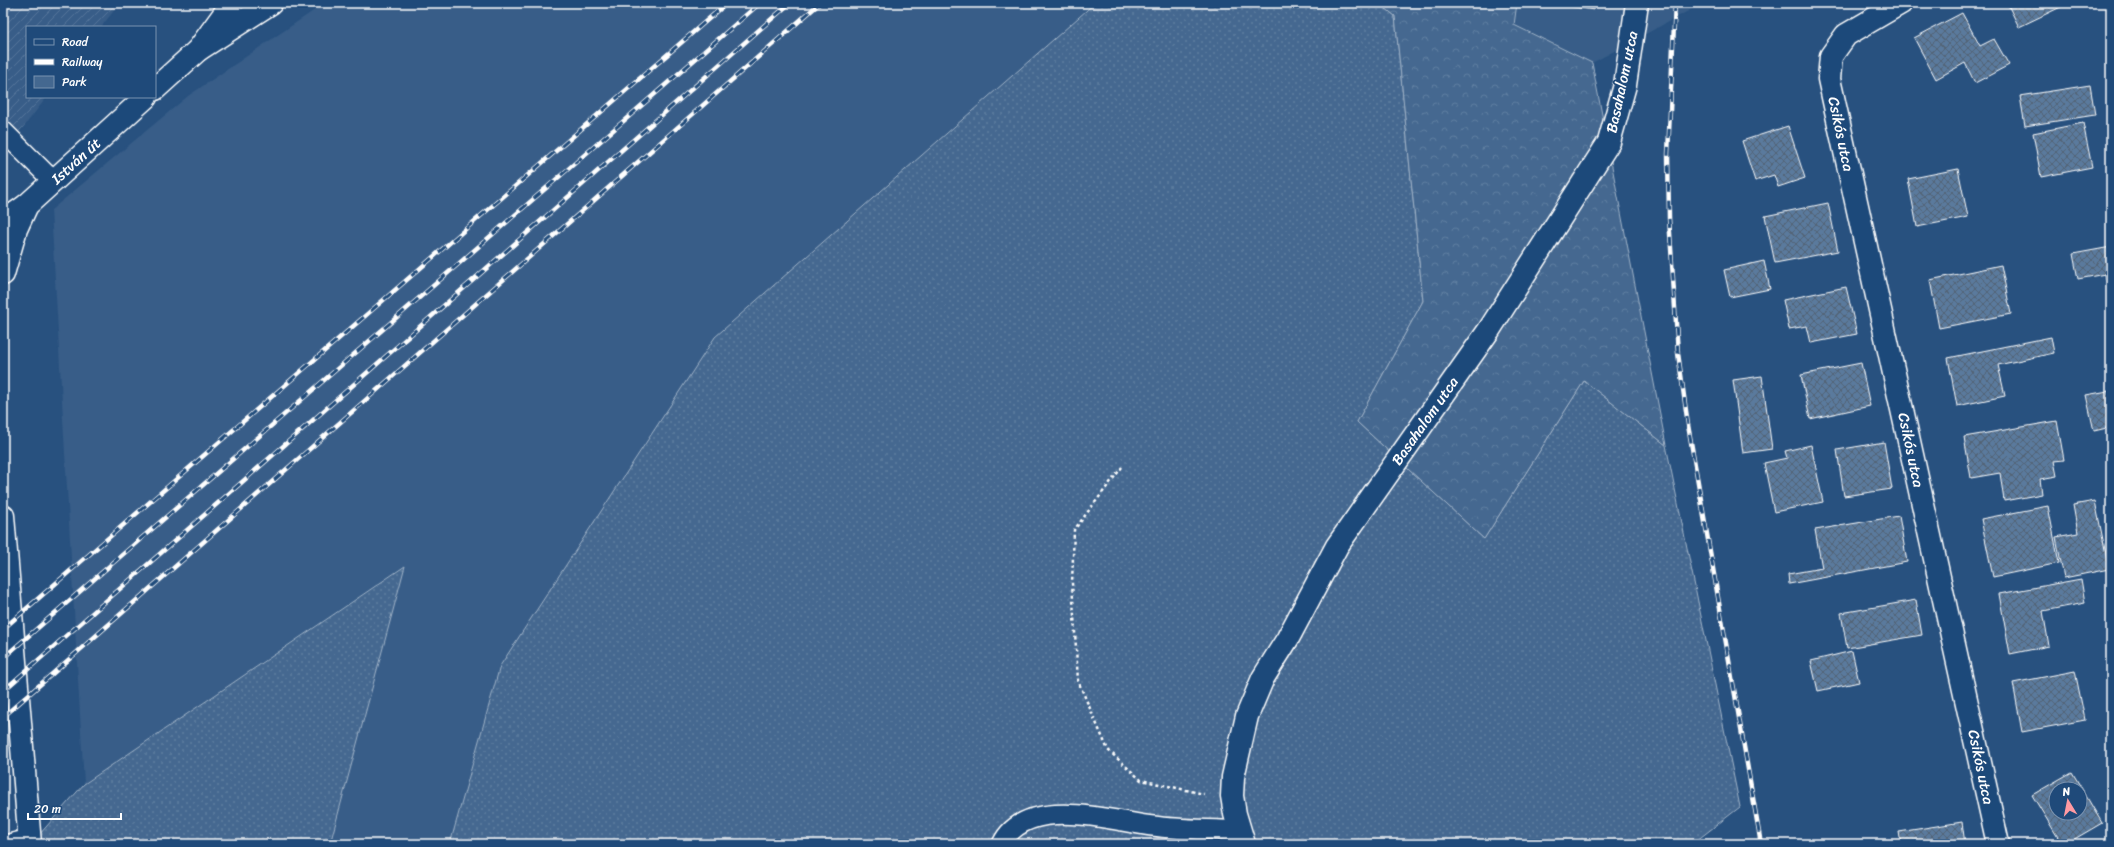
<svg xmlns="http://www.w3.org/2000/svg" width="2114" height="847" viewBox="0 0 2114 847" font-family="Sriracha,sans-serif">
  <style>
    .built { fill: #375d88 }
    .industrial { fill: url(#industrial-furrows) }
    .green { fill: url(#green-dots); stroke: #a2b4c8 }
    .forest { fill: url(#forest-crowns); stroke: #a2b4c8 }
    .building { fill: url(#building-cross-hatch); stroke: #fff; fill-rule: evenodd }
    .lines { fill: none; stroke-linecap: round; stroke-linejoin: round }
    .lane-casing { stroke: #fff; stroke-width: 22 }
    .street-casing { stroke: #fff; stroke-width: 25 }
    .secondary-casing { stroke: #fff; stroke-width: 25 }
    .path { stroke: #fff; stroke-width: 2.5; stroke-dasharray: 3 3; stroke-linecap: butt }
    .lane { stroke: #1f4a7a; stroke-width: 19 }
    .street { stroke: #1f4a7a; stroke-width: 22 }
    .secondary { stroke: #1f4a7a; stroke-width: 22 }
    .rail-casing { stroke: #fff; stroke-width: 4.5 }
    .rail { stroke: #1f4a7a; stroke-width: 3; stroke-dasharray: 9; stroke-linecap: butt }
    .labels { text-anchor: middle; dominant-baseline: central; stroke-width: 3.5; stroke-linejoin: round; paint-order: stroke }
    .street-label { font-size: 15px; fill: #fff; stroke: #1f4a7a }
  </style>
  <defs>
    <pattern id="industrial-furrows" width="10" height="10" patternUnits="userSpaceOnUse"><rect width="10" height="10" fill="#375d88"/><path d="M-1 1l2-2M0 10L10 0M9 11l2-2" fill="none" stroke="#55759a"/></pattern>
    <pattern id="green-dots" width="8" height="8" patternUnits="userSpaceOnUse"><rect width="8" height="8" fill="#446890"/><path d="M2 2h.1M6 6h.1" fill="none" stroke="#607fa1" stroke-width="1.8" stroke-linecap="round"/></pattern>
    <pattern id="forest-crowns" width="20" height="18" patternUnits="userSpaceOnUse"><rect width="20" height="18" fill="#446890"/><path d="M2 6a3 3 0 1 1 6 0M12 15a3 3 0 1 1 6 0" fill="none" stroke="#607fa1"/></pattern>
    <pattern id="building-cross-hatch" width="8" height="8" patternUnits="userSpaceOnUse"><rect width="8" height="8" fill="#5a7a9d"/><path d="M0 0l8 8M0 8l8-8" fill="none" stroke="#536374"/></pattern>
  </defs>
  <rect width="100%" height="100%" fill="#28517f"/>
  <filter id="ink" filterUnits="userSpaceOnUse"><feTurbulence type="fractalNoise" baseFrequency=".025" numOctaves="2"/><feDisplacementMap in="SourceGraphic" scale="8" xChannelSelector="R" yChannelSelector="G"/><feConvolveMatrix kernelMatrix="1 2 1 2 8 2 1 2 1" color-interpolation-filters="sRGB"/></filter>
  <g filter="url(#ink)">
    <g class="built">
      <polygon points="325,3 1095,3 715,337 500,666 450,844 330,844 404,566 84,784 51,210 188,96"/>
      <polygon points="1517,3 1703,3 1592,63 1514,25"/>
    </g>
    <polygon class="industrial" points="3,3 120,3 101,27 27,27 27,97 47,97 3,153"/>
    <g class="green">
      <polygon points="1095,3 1379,3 1395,16 1423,301 1357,422 1484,539 1584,381 1666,445 1740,807 1692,844 450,844 500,666 715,337"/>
      <polygon points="405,566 330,844 31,844 84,784"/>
    </g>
    <polygon class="forest" points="1379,3 1517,3 1514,25 1592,63 1666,445 1584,381 1484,539 1357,422 1423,301 1395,16"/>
    <g class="building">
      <polygon points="1548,3 1595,3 1594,10"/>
      <polygon points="2007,3 2069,3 2019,27"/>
      <polygon points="1962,13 1980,46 1994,39 2009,65 1975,83 1965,63 1936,79 1914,38"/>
      <polygon points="2090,85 2095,115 2025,126 2020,96"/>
      <polygon points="2083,123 2092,167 2041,177 2033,133"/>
      <polygon points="1788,126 1805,178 1778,187 1774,175 1755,181 1742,141"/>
      <polygon points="1958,169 1968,217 1917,227 1908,179"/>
      <polygon points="1828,203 1838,251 1775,263 1765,216"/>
      <polygon points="2111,247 2111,302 2105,274 2078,279 2073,254"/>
      <polygon points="1764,261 1770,289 1730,297 1724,270"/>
      <polygon points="2001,265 2011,314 1939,328 1930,280"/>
      <polygon points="1846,287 1857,334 1811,343 1807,326 1789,329 1783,300"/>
      <polygon points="2051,337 2054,353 1998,365 2005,396 1957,406 1948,358"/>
      <polygon points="1861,363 1870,406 1810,419 1801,375"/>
      <polygon points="1762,376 1772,449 1743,453 1733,380"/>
      <polygon points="2108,391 2111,401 2111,427 2094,431 2086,395"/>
      <polygon points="2057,421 2064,460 2054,461 2057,476 2040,479 2042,494 2004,501 2000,473 1971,478 1964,437"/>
      <polygon points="1884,442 1892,489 1844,496 1837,450"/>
      <polygon points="1811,445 1823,502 1774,512 1764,463 1787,458 1785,451"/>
      <polygon points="2095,501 2109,569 2064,578 2056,537 2078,533 2073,505"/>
      <polygon points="2048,506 2059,563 1993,577 1981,519"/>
      <polygon points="1899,516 1907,562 1789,584 1788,574 1822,568 1815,530"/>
      <polygon points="2081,579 2085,603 2043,611 2049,646 2010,654 1999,594"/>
      <polygon points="1916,600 1922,635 1847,648 1841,613"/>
      <polygon points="1852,651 1859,682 1818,691 1811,661"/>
      <polygon points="2075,671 2085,720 2022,732 2013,683"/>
      <path d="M2072 772 2102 823 2066 844H2062L2032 795ZM2056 789H2080V813H2056Z"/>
      <polygon points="1962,822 1965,844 1901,844 1899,832"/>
    </g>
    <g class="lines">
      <g class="lane-casing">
        <g id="lane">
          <polyline points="3,131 53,181"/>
          <polyline points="9,844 30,839"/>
          <path d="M1002 844C1026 794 1111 821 1153 826 1181 830 1210 829 1239 831"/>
        </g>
      </g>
      <g class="street-casing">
        <g id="street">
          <polyline points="1901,3 1846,35 1831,56 1829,79 1998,844"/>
          <polyline points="198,50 271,3"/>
          <polyline points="3,222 27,205"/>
          <polyline points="1244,844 1235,814 1232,796 1233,777 1247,716 1263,678 1288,638 1337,546 1489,330 1609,142 1625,85 1637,3"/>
        </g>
      </g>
      <g class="secondary-casing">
        <g id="secondary">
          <polyline points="155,89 198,50 232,3"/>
          <polyline points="3,274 16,229 27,205 146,97"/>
          <polyline points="3,516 30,844"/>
        </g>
      </g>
      <polyline class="path" points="1122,467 1074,530 1072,583 1078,681 1108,750 1141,780 1204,794"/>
      <use href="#lane" class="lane"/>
      <use href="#street" class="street"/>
      <use href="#secondary" class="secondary"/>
      <g class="rail-casing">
        <g id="rail">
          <polyline points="1675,3 1668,154 1669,218 1678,353 1688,425 1761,844"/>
          <polyline points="3,629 727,3"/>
          <polyline points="3,658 760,3"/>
          <polyline points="3,691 790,3"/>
          <polyline points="3,717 820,3"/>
        </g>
      </g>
      <use href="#rail" class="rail"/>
    </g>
  </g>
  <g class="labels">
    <g class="street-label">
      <text transform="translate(1622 82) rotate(-78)">Basahalom utca</text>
      <text transform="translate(1841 134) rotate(78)">Csikós utca</text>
      <text transform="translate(76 161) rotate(-42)">István út</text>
      <text transform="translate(1425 421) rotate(-55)">Basahalom utca</text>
      <text transform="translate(1911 450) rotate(78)">Csikós utca</text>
      <text transform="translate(1981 767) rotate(78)">Csikós utca</text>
    </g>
  </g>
  <rect width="2114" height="847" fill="none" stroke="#1f4a7a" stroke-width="16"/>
  <rect x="8" y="8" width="2098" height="831" fill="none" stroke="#fff" stroke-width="1.5" filter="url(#ink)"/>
  <rect x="26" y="26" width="130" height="72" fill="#1f4a7a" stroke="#7992af"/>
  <rect x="34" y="39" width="20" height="6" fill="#1f4a7a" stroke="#7992af"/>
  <text x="62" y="46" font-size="12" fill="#ffffff">Road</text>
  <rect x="34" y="59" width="20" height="6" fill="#ffffff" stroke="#7992af"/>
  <text x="62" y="66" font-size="12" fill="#ffffff">Railway</text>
  <rect x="34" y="76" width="20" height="12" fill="#446890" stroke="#7992af"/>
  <text x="62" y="86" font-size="12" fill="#ffffff">Park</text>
  <g transform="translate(2068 801) rotate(350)"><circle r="19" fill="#1f4a7a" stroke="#7992af"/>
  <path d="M0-3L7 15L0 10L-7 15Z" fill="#ff9aa2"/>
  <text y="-6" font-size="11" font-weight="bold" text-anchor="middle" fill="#ffffff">N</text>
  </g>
  <path d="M28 813v6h93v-6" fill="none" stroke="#ffffff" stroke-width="2"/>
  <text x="34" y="813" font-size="12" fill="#ffffff" stroke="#1f4a7a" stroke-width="3" paint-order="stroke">20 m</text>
</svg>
